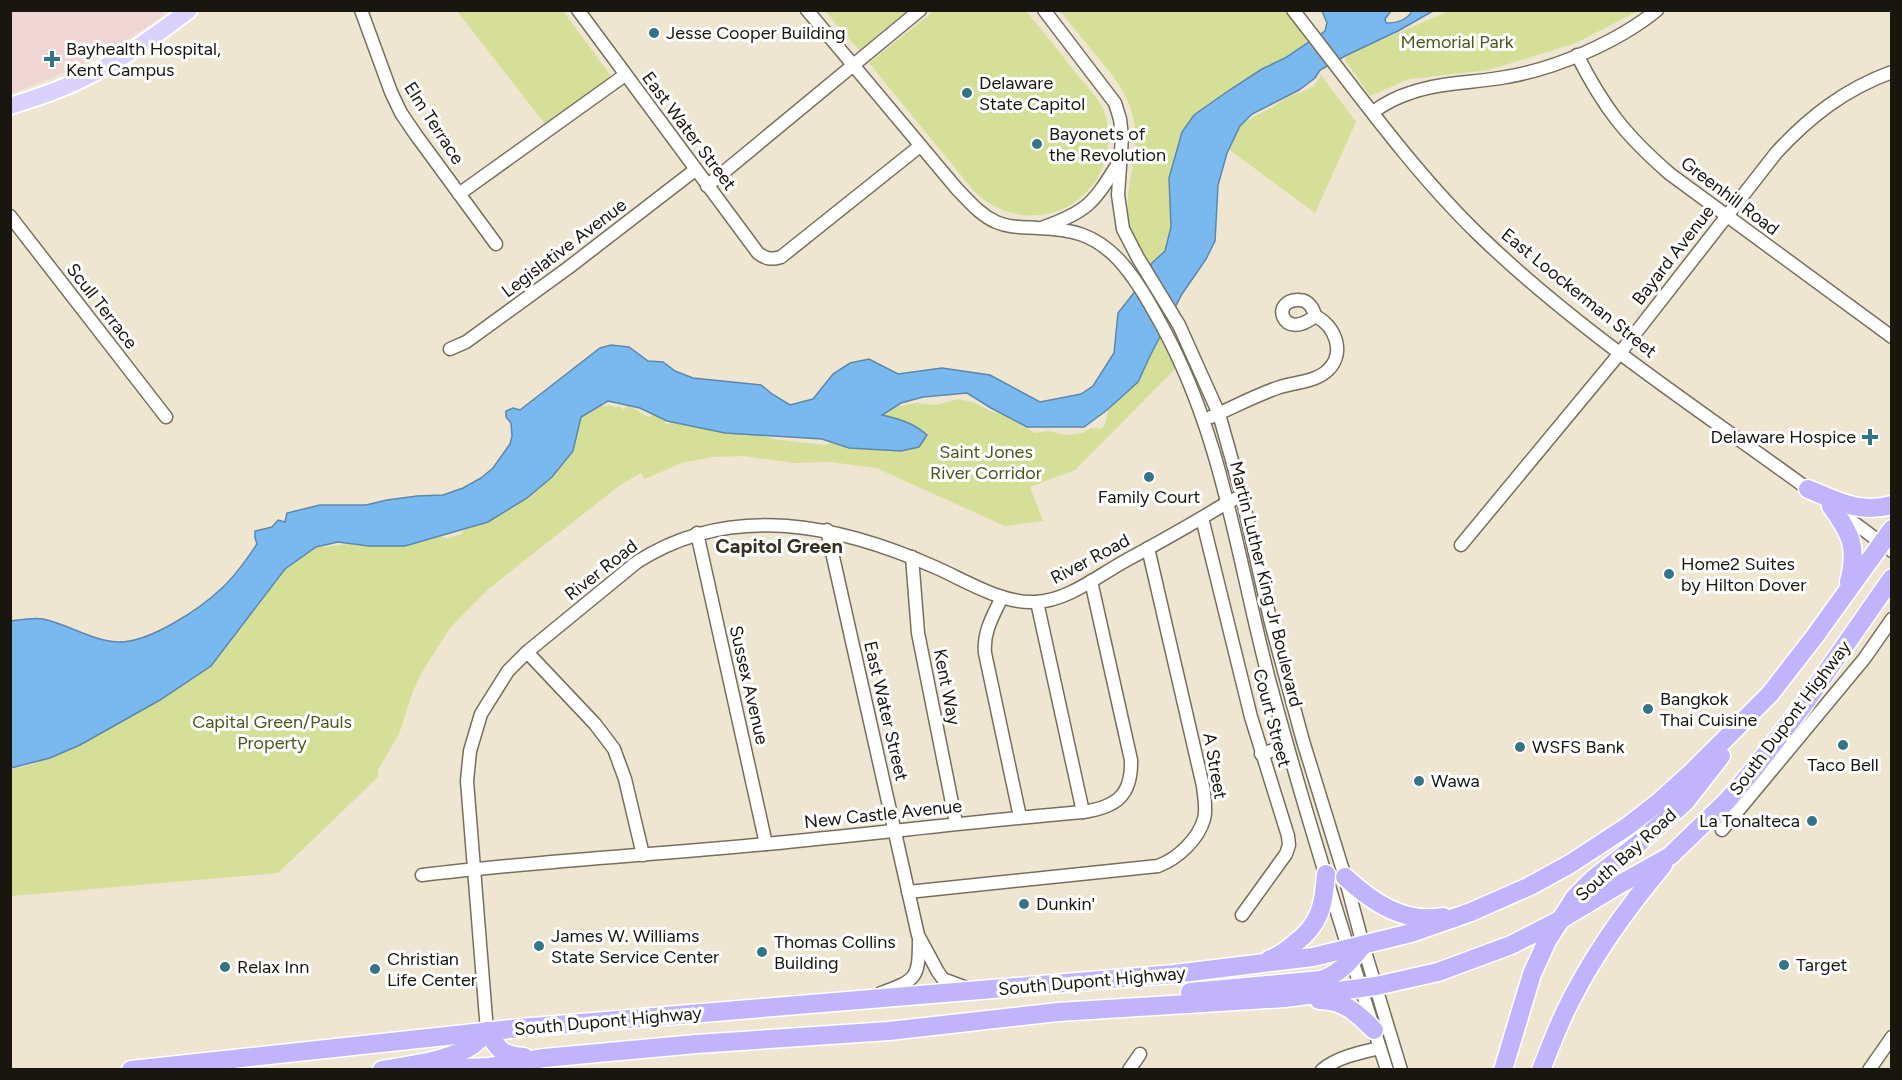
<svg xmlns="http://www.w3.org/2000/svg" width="1902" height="1080" viewBox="0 0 1902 1080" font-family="Figtree,sans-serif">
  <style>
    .medical { fill: #f0d5d5 }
    .green { fill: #d5df98 }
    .water { fill: #79b9f0; stroke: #5c88ac; stroke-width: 1.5 }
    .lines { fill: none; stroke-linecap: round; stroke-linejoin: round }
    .minor-casing { stroke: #776f5e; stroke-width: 15 }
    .major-casing { stroke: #fff; stroke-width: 20 }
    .highway-casing { stroke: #fff; stroke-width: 21 }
    .minor { stroke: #fff; stroke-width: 12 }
    .major { stroke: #dad2fd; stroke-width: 16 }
    .highway { stroke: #c2b4fc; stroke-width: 18 }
    .poi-dot { fill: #337587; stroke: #fff; stroke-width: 2 }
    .labels { text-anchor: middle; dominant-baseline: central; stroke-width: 6; stroke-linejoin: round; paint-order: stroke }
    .poi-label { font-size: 18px; fill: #19150f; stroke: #fff; text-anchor: start }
    .park-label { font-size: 18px; fill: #4f551b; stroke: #fff }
    .street-label { font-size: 18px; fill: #19150f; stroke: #fff }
    .neighbourhood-label { font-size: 20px; font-weight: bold; fill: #373020; stroke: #fff }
  </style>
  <rect width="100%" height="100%" fill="#efe6d2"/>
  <polygon class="medical" points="161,10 165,15 106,52 80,66 11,94 11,11"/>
  <g class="green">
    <polygon points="457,11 563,11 611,76 545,124"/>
    <polygon points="825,11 907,11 859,50"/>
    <path d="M934 11H1026C1044 32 1061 54 1078 76 1088 88 1102 101 1106 117 1124 198 1033 248 974 191L869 63Z"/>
    <path d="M1060 11H1285L1310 42 1285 58 1262 69 1227 91 1169 178 1171 227 1165 251 1150 266C1145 260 1142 254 1138 247 1112 199 1144 163 1133 116 1126 89 1109 71 1092 50 1081 37 1071 24 1060 11Z"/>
    <polygon points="1449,11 1638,11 1576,43 1489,70 1409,79 1370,96 1345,60 1347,55"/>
    <polygon points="1321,75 1356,122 1315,213 1223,145 1240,124 1273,107 1286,98 1313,87"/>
    <path d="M1158 333 1176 368 1075 470 1030 487 1043 521 1005 526 876 468 830 462 794 463 743 456 713 457 681 463 645 479 641 473 620 485 486 591 450 628 422 672 413 691 399 734 378 770V777L278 873 11 896 10 773 13 769 34 764 71 744 100 734 109 722 298 550 364 542 438 536 447 538 462 534 464 529 471 524 540 455 598 400 603 407 610 405 615 408 619 406 624 410 627 406C636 406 641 416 650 417L653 414 666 417 665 423 667 425 680 417 682 423 710 430 727 423 773 439 826 445 835 441 885 409 916 403 936 405 958 399 973 402 990 411 1011 417 1022 426 1036 433 1048 431 1065 435 1082 433 1091 428 1100 429 1105 425 1108 412 1136 353Z"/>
  </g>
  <path class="water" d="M1322 11H1391L1385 19 1386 23C1396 23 1407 20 1412 11H1433L1398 31 1347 55 1320 70 1315 78 1299 90 1252 114 1240 126 1227 153 1218 185 1215 241 1206 259 1182 294 1150 356 1138 382 1107 410 1084 427H1027L991 408 967 393 923 397 901 403 882 415C899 419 914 423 927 435L919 447 901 451 849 448 822 439 725 433 667 421 640 408 608 401 581 417 573 451 552 477 527 498 488 522 405 546H369L338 542 316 547 285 569 211 666 160 700 80 745 50 758 11 768V621C20 620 33 617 43 619 68 624 92 641 118 642 149 643 200 609 222 588 235 576 247 559 257 544L255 538V531L272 527 278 520 285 522 287 513 320 505H366L387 500 417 496 443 495 463 488 481 478 493 468 510 444 512 436 511 423 506 417V411L513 408 520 410 600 348 611 345 629 347 648 361 663 362 675 371 693 378 761 385 772 394 790 405 813 399 833 374 850 363 869 359 898 374 942 368 990 375 1040 402 1081 394 1093 386 1114 353 1118 313 1133 294 1152 263 1165 251 1171 227 1169 178 1182 132 1194 115 1228 91 1262 69 1285 58 1325 31 1327 23Z"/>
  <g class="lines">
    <g class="minor-casing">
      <g id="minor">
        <polyline points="361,10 391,92 401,113 416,135 496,244"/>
        <path d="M578 10 758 253C766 259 771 260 781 257L920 146"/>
        <path d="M807 10 957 189C969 201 980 215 996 222 1010 228 1023 227 1038 228 1071 229 1094 234 1118 259 1135 277 1149 302 1161 324 1224 438 1237 560 1270 683 1305 813 1346 942 1387 1070"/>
        <polyline points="1044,10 1115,103 1120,119 1122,137 1118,195 1123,229 1138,258 1179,325 1219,414 1242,496 1271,623 1303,741 1345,877 1363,945 1401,1070"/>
        <path d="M1293 10C1352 85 1410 168 1478 234 1579 332 1699 409 1812 492"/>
        <path d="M1577 55C1604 108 1625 135 1670 174L1892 337"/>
        <path d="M1373 112C1384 104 1397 97 1410 93 1440 82 1474 83 1506 77 1555 69 1618 42 1657 10"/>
        <polyline points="707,186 920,10"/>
        <polyline points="459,194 625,75"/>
        <polyline points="10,216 166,417"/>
        <path d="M1044 227C1089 211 1094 202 1119 162"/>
        <polyline points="450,349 466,342 568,268 695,170"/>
        <path d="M1211 417C1234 407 1256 395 1280 387 1295 382 1316 382 1328 370 1346 353 1335 325 1315 316 1314 309 1308 300 1300 300 1269 298 1282 343 1315 316"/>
        <polyline points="1841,513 1892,551"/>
        <polyline points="1202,518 1251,717 1288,836 1289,845 1286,854 1242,915"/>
        <polyline points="827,530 918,935 938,972 943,979 967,988"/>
        <polyline points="697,533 766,844"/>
        <path d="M1461 545 1620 353 1776 153C1809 117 1845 89 1892 72"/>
        <polyline points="912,557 918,633 956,823"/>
        <path d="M1002 597C993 616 983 632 985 653L1020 817"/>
        <polyline points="1037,602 1083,812"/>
        <polyline points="527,652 595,724 614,749 625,779 643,855"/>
        <polyline points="1261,754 1287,746"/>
        <polyline points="1722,830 1864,659 1892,619"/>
        <path d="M422 875C536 861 651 855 766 844 872 834 977 821 1083 812 1116 807 1132 796 1131 760L1091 581"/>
        <path d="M908 892 1158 866C1177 859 1198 840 1204 819 1207 809 1204 796 1203 786L1148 548"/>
        <path d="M881 993C917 980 919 978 919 939"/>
        <path d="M487 1031 467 781 470 751 481 714 508 671 527 652 637 562C732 501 840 525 937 568 966 581 1003 604 1035 602 1067 601 1098 576 1125 561 1160 542 1194 523 1228 502L1242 496"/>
        <polyline points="1129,1070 1140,1054"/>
        <path d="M1322 1070C1337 1057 1362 1052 1380 1048"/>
        <polyline points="1869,1070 1892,1037"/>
      </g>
    </g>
    <g class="major-casing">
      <path id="major" d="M10 106C35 98 61 90 84 78 122 60 156 35 189 10"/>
    </g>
    <g class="highway-casing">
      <g id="highway">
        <path d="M1808 489C1838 501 1859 514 1892 505"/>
        <path d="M1831 506C1851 534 1858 547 1849 582"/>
        <path d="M1345 877C1372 902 1404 924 1443 917"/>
        <path d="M1270 959C1279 956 1287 950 1294 944 1320 925 1324 905 1326 874"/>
        <path d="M1190 992 1321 980C1341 973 1350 961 1363 945"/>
        <path d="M1319 1000C1344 1000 1357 1013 1374 1030"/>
        <polyline points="131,1070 520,1028 1174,974 1313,957 1411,933 1471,912 1530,886 1570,864 1628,826 1660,801 1691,773 1770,694 1815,636 1892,529"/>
        <path d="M382 1070C411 1065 449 1061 473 1045 478 1041 483 1036 487 1031 498 1049 502 1056 524 1057"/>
        <polyline points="419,1070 489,1067 544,1058 696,1044 889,1031 1058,1012 1285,998 1376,986 1438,972 1511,945 1560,920 1615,887 1670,856 1727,801 1754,769 1802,707 1892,578"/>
        <polyline points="1503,1070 1532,974 1547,941 1575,897 1593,879 1639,843 1685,802 1721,756"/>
        <path d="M1541 1070C1550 1047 1559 1023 1570 1002 1595 952 1627 908 1663 865"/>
      </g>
    </g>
    <use href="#minor" class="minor"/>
    <use href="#major" class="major"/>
    <use href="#highway" class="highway"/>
  </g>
  <g class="poi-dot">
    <circle cx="654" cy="33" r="6"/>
    <path d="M49 50h6v6h6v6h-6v6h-6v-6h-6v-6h6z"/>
    <circle cx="967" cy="93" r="6"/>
    <circle cx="1037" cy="144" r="6"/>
    <path d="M1867 428h6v6h6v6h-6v6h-6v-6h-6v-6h6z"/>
    <circle cx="1149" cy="477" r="6"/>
    <circle cx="1669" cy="574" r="6"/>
    <circle cx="1648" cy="709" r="6"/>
    <circle cx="1843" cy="745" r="6"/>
    <circle cx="1520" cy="747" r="6"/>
    <circle cx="1419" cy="781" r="6"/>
    <circle cx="1812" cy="821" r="6"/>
    <circle cx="1024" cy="904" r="6"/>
    <circle cx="539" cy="946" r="6"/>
    <circle cx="762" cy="952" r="6"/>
    <circle cx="1784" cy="965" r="6"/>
    <circle cx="225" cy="967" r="6"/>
    <circle cx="375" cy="969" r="6"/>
  </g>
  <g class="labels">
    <g class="poi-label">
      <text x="666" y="33">Jesse Cooper Building</text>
      <text x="66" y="49">Bayhealth Hospital,<tspan x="66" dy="21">Kent Campus</tspan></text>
      <text x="979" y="83">Delaware<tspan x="979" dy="21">State Capitol</tspan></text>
      <text x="1049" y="134">Bayonets of<tspan x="1049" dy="21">the Revolution</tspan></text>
      <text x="1856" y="437" text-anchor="end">Delaware Hospice</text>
      <text x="1149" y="497" text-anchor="middle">Family Court</text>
      <text x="1681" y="564">Home2 Suites<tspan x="1681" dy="21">by Hilton Dover</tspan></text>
      <text x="1660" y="699">Bangkok<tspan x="1660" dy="21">Thai Cuisine</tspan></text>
      <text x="1532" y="747">WSFS Bank</text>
      <text x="1843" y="765" text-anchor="middle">Taco Bell</text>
      <text x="1431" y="781">Wawa</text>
      <text x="1800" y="821" text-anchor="end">La Tonalteca</text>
      <text x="1036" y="904">Dunkin'</text>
      <text x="551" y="936">James W. Williams<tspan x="551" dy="21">State Service Center</tspan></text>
      <text x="774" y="942">Thomas Collins<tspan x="774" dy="21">Building</tspan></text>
      <text x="387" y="959">Christian<tspan x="387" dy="21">Life Center</tspan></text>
      <text x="1796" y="965">Target</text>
      <text x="237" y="967">Relax Inn</text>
    </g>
    <g class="park-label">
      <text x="1457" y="42">Memorial Park</text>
      <text x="986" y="452">Saint Jones<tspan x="986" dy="21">River Corridor</tspan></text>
      <text x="272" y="722">Capital Green/Pauls<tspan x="272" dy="21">Property</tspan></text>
    </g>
    <g class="street-label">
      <text transform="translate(434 123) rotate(57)">Elm Terrace</text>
      <text transform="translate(689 131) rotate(53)">East Water Street</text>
      <text transform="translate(1730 196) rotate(37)">Greenhill Road</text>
      <text transform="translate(564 248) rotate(-37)">Legislative Avenue</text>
      <text transform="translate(1673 255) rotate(-52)">Bayard Avenue</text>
      <text transform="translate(1579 293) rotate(39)">East Loockerman Street</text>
      <text transform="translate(102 306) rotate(52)">Scull Terrace</text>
      <text transform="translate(1090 559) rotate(-28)">River Road</text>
      <text transform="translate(601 570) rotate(-38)">River Road</text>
      <text transform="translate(1266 584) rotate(76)">Martin Luther King Jr Boulevard</text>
      <text transform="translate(749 685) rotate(77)">Sussex Avenue</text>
      <text transform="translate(947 687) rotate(79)">Kent Way</text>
      <text transform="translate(886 711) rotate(77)">East Water Street</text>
      <text transform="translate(1272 718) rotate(75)">Court Street</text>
      <text transform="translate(1790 718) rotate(-53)">South Dupont Highway</text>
      <text transform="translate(1215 766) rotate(80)">A Street</text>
      <text transform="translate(883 814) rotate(-6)">New Castle Avenue</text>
      <text transform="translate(1626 855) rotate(-42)">South Bay Road</text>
      <text transform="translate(1092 981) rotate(-5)">South Dupont Highway</text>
      <text transform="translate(608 1021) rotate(-5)">South Dupont Highway</text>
    </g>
    <g class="neighbourhood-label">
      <text x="779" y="546">Capitol Green</text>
    </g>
  </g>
  <rect width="1902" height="1080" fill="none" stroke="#19150f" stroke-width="24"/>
</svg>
